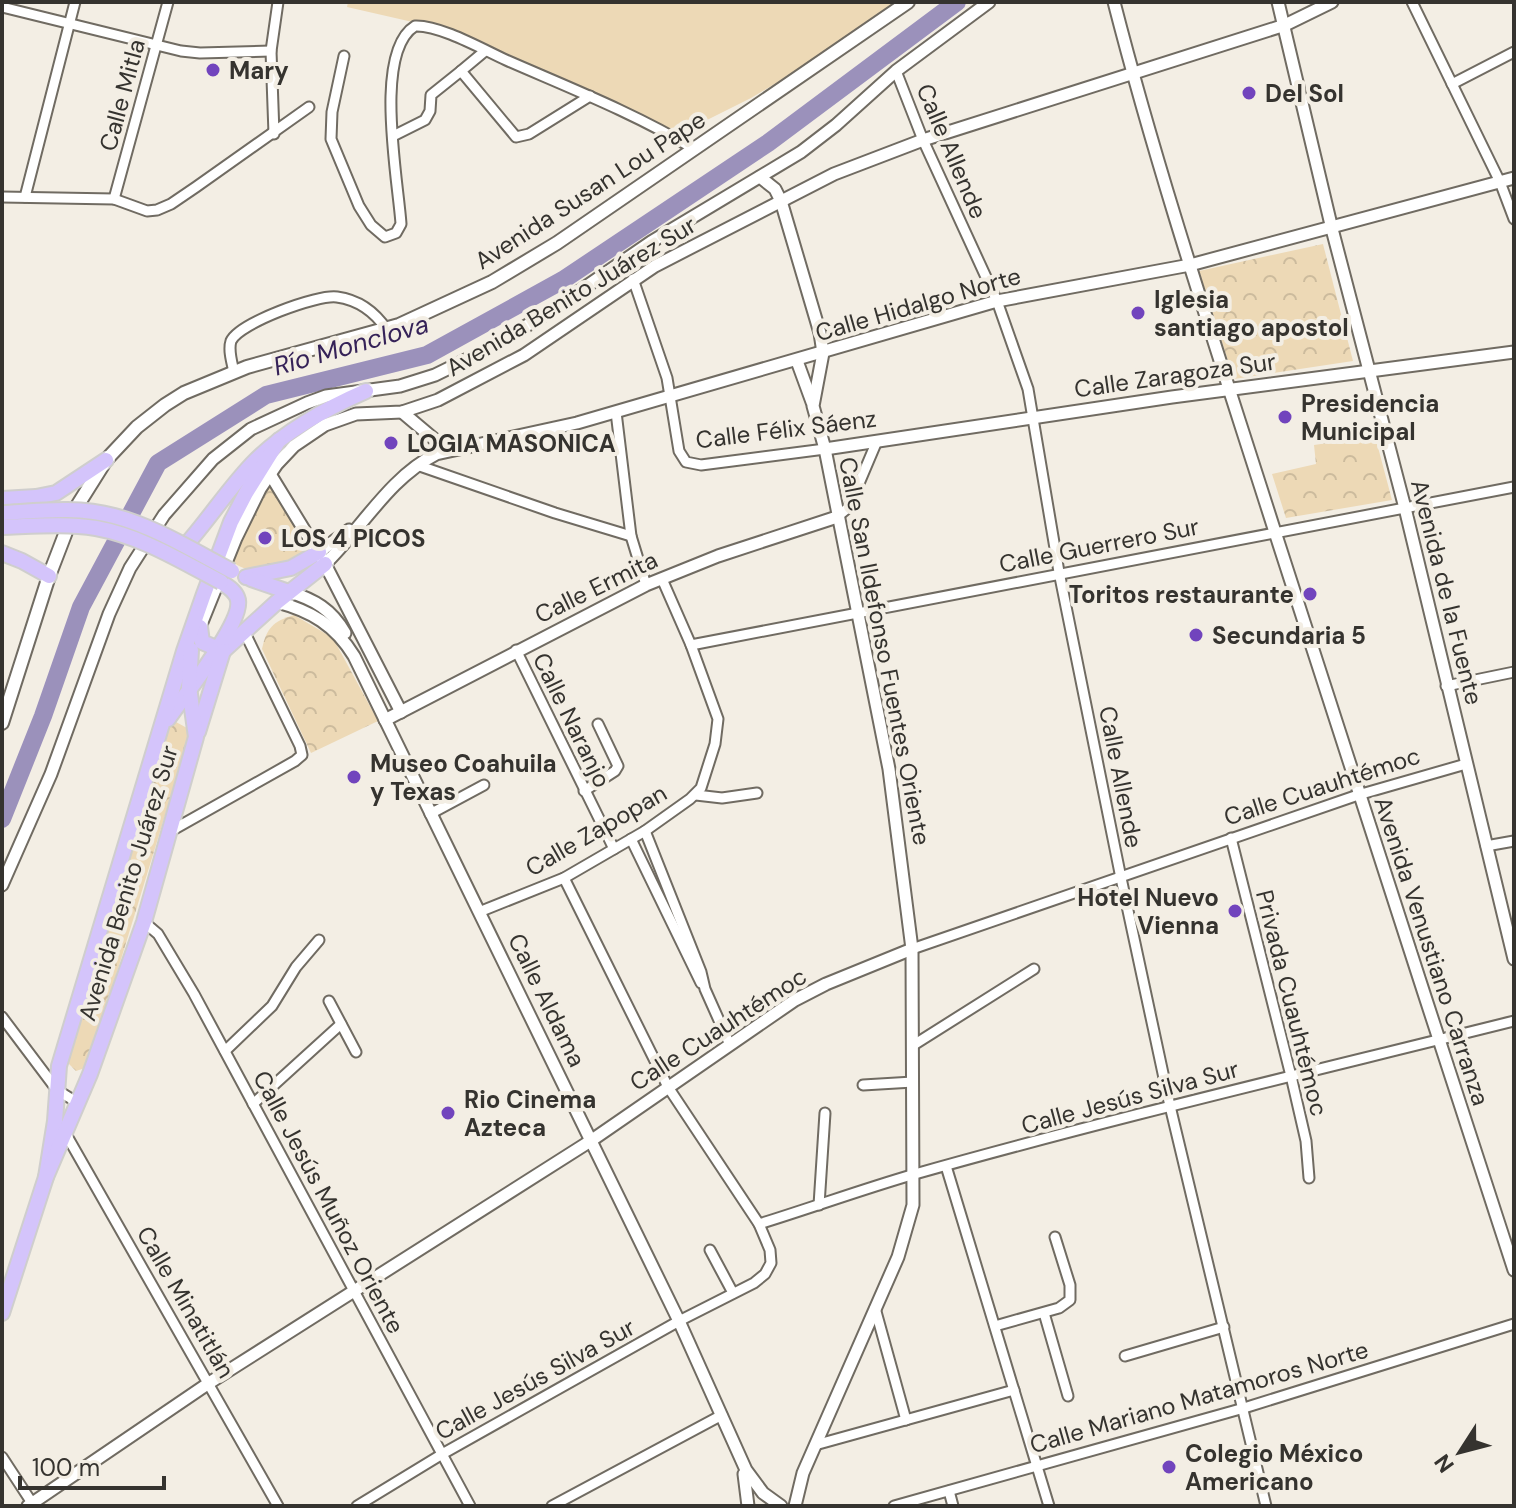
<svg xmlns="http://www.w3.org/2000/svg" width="1516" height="1508" viewBox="0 0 1516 1508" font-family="'DM Sans',sans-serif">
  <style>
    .grass { fill: #edd9b6 }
    .forest { fill: url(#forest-crowns) }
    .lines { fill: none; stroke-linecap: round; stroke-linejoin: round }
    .river { stroke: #9b91bb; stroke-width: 18 }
    .minor-casing { stroke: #706b62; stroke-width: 13 }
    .tertiary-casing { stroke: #706b62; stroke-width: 15 }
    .secondary-casing { stroke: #706b62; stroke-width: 16 }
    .primary-casing { stroke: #cfcecd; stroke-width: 18 }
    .minor { stroke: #fff; stroke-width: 9 }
    .tertiary { stroke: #fff; stroke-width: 11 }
    .secondary { stroke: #fff; stroke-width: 12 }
    .primary { stroke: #d4c4fb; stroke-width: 14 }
    .primary-bridge-casing { stroke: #cfcecd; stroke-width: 18; stroke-linecap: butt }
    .primary-bridge { stroke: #d4c4fb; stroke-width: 14 }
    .poi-dot { fill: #7144bd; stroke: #f3eee4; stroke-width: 3 }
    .labels { text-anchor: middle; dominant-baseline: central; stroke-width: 8; stroke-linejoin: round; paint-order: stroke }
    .poi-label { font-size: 24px; font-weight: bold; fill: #35332f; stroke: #f3eee4; text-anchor: start }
    .street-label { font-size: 24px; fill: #35332f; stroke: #f3eee4 }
    .water-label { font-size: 26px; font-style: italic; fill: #352258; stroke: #f3eee4 }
  </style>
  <defs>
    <pattern id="forest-crowns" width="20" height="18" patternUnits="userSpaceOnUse" patternTransform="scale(2)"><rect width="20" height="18" fill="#edd9b6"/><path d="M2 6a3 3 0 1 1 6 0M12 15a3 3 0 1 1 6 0" fill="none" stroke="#ccbb9d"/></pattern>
  </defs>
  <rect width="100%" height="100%" fill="#f3eee4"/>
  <polygon class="grass" points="348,2 895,2 807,65 751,98 681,133 457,36 430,26 347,7"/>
  <g class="forest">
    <polygon points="1323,244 1353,361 1234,379 1199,271"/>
    <polygon points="1375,436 1392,500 1286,518 1272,474 1316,464 1314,445"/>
    <path d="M269 486 308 546 307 553C284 564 254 581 232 561L250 519Z"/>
    <path d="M294 615 333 638 378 721 311 753 262 649C266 629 273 621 294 615Z"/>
    <polygon points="176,722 187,728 189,735 182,760 88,1067 76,1071 67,1062 168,727"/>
  </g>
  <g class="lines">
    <polyline class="river" points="2,819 43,716 81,607 158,463 266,395 427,355 563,280 768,143 957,2"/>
    <g class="minor-casing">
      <g id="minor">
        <polyline points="1412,2 1500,182 1514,219"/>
        <polyline points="2,7 181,51 200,53 271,51"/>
        <path d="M344 56 332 112 331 139 359 206 371 225 385 237 396 233 401 224C398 179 373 52 415 26 440 25 482 49 506 60 570 88 634 113 694 149"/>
        <polyline points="461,71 485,51"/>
        <polyline points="896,71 923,140 997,301 1028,389 1059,572 1121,878 1170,1106 1266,1506"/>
        <polyline points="1452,84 1514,52"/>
        <polyline points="274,134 271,51 278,2"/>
        <polyline points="393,136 425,120 430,111 431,95 461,71 516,137 529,134 590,96"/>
        <polyline points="2,197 114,199 147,211 157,210 171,204 196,187 309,107"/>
        <polyline points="25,197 75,2"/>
        <polyline points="114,199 168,2"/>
        <polyline points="633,279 667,378 679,451 686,462 701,465 825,449"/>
        <path d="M234 372C232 363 228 350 231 341 239 323 318 294 337 297 359 300 375 312 387 330"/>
        <polyline points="616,412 631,536 646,585"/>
        <polyline points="417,465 555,513 631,536"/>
        <polyline points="837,517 849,507 877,441"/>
        <polyline points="691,645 1514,487"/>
        <polyline points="516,650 614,849"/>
        <polyline points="1446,686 1514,672"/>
        <polyline points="584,791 615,771 618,766 598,724"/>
        <polyline points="696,795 722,798 757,793"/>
        <polyline points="430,814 484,785"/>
        <polyline points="645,831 701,972 705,989 730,1045"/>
        <polyline points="169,832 295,761 302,755 300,746 244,631"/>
        <polyline points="1231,838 1291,1076 1306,1141 1309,1178"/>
        <polyline points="631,839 701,983"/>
        <polyline points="1486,846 1514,841"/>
        <polyline points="479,912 564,878 645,831 690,799 701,788 715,744 718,719 691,645 662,579"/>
        <polyline points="144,922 158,934 194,994 470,1506"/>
        <polyline points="912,949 1358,795 1466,764"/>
        <polyline points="329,1001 356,1052"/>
        <polyline points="2,1017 57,1090 78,1103"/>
        <polyline points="912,1046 1034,969"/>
        <polyline points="225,1051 272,1006 296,967 319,940"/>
        <polyline points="863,1085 913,1082"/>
        <polyline points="253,1104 341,1024"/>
        <polyline points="63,1129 278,1506"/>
        <polyline points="946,1166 1049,1506"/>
        <polyline points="819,1205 825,1113"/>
        <path d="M759 1224C811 1208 863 1189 915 1174 1113 1118 1314 1071 1514 1021"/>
        <polyline points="710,1250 733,1293"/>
        <polyline points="875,1308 906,1420"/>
        <polyline points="1044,1313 1068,1396"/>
        <polyline points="995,1326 1059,1308 1070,1300 1070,1285 1055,1237"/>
        <polyline points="1125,1356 1224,1327"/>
        <polyline points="815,1445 1014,1390"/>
        <polyline points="2,1457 34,1506"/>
        <polyline points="949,1491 953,1506"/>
        <polyline points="357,1506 444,1453 679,1321 754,1283 765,1274 771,1263 770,1250 759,1224 668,1087 564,878"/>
        <polyline points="552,1506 722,1415"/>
        <polyline points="894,1506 1244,1408 1514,1324"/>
      </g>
    </g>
    <g class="tertiary-casing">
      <g id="tertiary">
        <path d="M1114 2C1160 181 1219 356 1275 532 1354 779 1434 1024 1514 1270"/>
        <polyline points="1278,2 1332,229 1405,508 1514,959"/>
        <polyline points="760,177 775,189 781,201 820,333 823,353 813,406 825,449 889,769 912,949 913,1205 898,1257 803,1473 795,1506"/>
        <polyline points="797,361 812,402"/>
        <polyline points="402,412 447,450"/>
        <polyline points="825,449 1172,397 1514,352"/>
        <polyline points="270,474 325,564 401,712"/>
        <polyline points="319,552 349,530"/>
        <path d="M325 564C362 528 389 478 436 454L577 423 997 301 1190 265 1514 178"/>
        <path d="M289 592C314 599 332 610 345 633"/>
        <path d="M277 602C311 611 335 625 354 656L679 1321 746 1470 763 1493 781 1506"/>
        <polyline points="200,627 236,538 260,489 277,464 294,446 325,425 356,414 402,412 438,400 524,355 655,266 834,174 923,140 1285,25 1332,2"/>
        <polyline points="385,720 646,585 718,556 837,517"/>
        <polyline points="2,885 51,774 109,614 130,568 164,515 213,459 251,429 307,403 326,396 400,386 416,381 435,375 492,347 552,310 651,242 801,152 836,125 896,71 989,2"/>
        <polyline points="744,1474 748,1506"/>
        <polyline points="28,1506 209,1383 592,1140 795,1000 826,984 912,949"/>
      </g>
    </g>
    <g class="secondary-casing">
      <polyline id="secondary" points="2,723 49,576 74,511 106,460 137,427 165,405 184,393 247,367 399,325 492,282 557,243 908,2"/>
    </g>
    <g class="primary-casing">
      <g id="primary">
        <polyline points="2,499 36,497 56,493 106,460"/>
        <path d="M185 546C210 518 230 486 256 460 287 430 327 408 366 391"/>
        <polyline points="2,553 22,561 49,576"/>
        <polyline points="246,577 291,568 319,552"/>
        <polyline points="251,579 289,592"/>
        <polyline points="200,627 202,642 223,651 277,602 325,564"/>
        <path d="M168 719C183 697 243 623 238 600 236 591 228 587 221 582"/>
        <polyline points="198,732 223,651"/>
        <polyline points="46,1177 55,1121 59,1066 184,651 204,594 231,522 246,493 279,440"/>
        <polyline points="2,1313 46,1177 90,1074 144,922 196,737 189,687 191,650"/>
      </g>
    </g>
    <use href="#minor" class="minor"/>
    <use href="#tertiary" class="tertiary"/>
    <use href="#secondary" class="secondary"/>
    <use href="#primary" class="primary"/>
    <g class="primary-bridge-casing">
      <g id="primary-bridge">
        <path d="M2 513C39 511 78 506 114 516 156 527 194 551 232 571"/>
        <path d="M2 527C32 526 66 523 96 528 141 536 181 561 221 582"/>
      </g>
    </g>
    <use href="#primary-bridge" class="primary-bridge"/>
  </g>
  <g class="poi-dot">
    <circle cx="213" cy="70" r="8"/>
    <circle cx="1249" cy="93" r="8"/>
    <circle cx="1138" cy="313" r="8"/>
    <circle cx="1285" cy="417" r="8"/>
    <circle cx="391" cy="443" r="8"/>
    <circle cx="265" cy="538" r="8"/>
    <circle cx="1310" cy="594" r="8"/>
    <circle cx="1196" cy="635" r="8"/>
    <circle cx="354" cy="777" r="8"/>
    <circle cx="1235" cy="911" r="8"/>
    <circle cx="448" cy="1113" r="8"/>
    <circle cx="1169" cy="1467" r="8"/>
  </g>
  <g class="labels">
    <g class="poi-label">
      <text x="229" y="70">Mary</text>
      <text x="1265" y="93">Del Sol</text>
      <text x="1154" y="299">Iglesia<tspan x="1154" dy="28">santiago apostol</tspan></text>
      <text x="1301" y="403">Presidencia<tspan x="1301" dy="28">Municipal</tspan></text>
      <text x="407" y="443">LOGIA MASONICA</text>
      <text x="281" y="538">LOS 4 PICOS</text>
      <text x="1294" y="594" text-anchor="end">Toritos restaurante</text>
      <text x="1212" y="635">Secundaria 5</text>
      <text x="370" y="763">Museo Coahuila<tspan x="370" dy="28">y Texas</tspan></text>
      <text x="1219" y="897" text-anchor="end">Hotel Nuevo<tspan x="1219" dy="28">Vienna</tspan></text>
      <text x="464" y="1099">Rio Cinema<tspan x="464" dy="28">Azteca</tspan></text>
      <text x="1185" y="1453">Colegio México<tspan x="1185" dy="28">Americano</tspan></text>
    </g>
    <g class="street-label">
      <text transform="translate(122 95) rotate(-75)">Calle Mitla</text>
      <text transform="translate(952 151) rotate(67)">Calle Allende</text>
      <text transform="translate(590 190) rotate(-33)">Avenida Susan Lou Pape</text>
      <text transform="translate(571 296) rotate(-31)">Avenida Benito Juárez Sur</text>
      <text transform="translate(918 304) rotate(-16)">Calle Hidalgo Norte</text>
      <text transform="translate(1175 375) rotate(-8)">Calle Zaragoza Sur</text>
      <text transform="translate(786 429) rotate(-7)">Calle Félix Sáenz</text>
      <text transform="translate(1099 545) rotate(-11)">Calle Guerrero Sur</text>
      <text transform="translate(596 587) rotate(-26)">Calle Ermita</text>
      <text transform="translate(1447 592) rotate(76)">Avenida de la Fuente</text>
      <text transform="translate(885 651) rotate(79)">Calle San Ildefonso Fuentes Oriente</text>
      <text transform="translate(572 720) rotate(64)">Calle Naranjo</text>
      <text transform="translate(1121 777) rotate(79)">Calle Allende</text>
      <text transform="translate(1322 786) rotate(-18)">Calle Cuauhtémoc</text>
      <text transform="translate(596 830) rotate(-30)">Calle Zapopan</text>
      <text transform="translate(128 883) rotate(-73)">Avenida Benito Juárez Sur</text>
      <text transform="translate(1432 951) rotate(72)">Avenida Venustiano Carranza</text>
      <text transform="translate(547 1000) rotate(64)">Calle Aldama</text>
      <text transform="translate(1292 1003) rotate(76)">Privada Cuauhtémoc</text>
      <text transform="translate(718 1029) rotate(-33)">Calle Cuauhtémoc</text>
      <text transform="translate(1130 1097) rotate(-15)">Calle Jesús Silva Sur</text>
      <text transform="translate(329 1202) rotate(62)">Calle Jesús Muñoz Oriente</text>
      <text transform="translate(186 1302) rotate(60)">Calle Minatitlán</text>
      <text transform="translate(535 1379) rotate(-29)">Calle Jesús Silva Sur</text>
      <text transform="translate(1199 1397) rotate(-16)">Calle Mariano Matamoros Norte</text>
    </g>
    <g class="water-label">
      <text transform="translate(351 345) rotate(-16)">Río Monclova</text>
    </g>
  </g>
  <rect width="1516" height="1508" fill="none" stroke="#35332f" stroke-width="8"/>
  <g transform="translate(1460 1452) rotate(234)" stroke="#f3eee4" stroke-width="6" paint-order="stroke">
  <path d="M0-6L14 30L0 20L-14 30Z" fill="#35332f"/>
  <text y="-12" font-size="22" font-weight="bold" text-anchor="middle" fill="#35332f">N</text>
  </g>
  <path d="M20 1476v12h144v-12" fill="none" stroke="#35332f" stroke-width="4"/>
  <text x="32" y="1476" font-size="24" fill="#35332f" stroke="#f3eee4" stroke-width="6" paint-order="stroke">100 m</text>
</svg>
